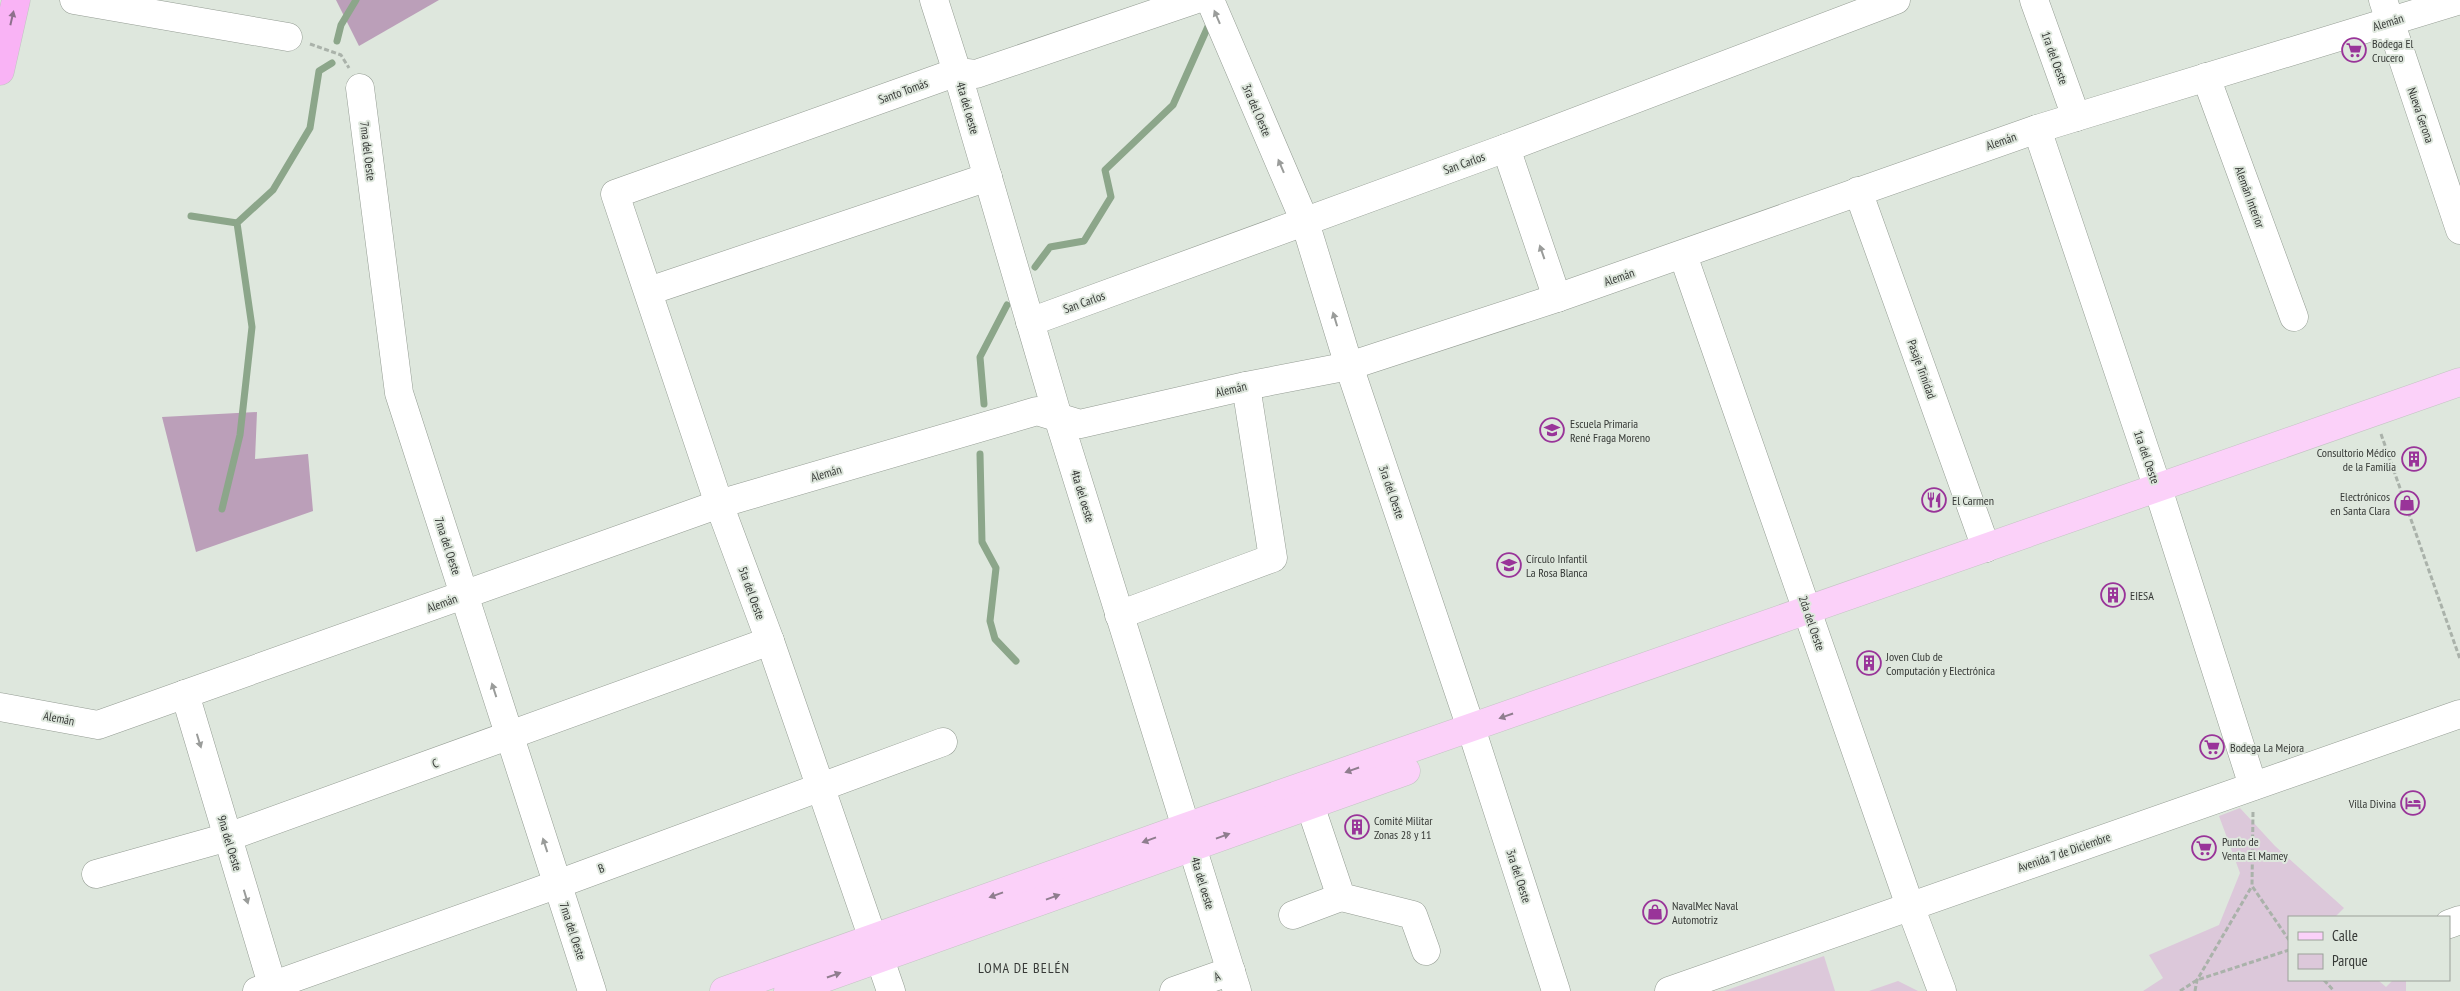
<svg xmlns="http://www.w3.org/2000/svg" width="2460" height="991" viewBox="0 0 2460 991" font-family="'PT Sans Narrow',sans-serif">
  <style>
    .green { fill: #dcc8da }
    .forest { fill: #bb9fb9 }
    .lines { fill: none; stroke-linecap: round; stroke-linejoin: round }
    .stream { stroke: #8ca68a; stroke-width: 7 }
    .minor-casing { stroke: #949c93; stroke-width: 29 }
    .major-casing { stroke: #c3c4c3; stroke-width: 29 }
    .highway-casing { stroke: #c3c4c3; stroke-width: 29 }
    .path { stroke: #aab2aa; stroke-width: 3; stroke-dasharray: 5 2.5; stroke-linecap: butt }
    .minor { stroke: #fff; stroke-width: 28 }
    .major { stroke: #fbd1f9; stroke-width: 28 }
    .highway { stroke: #f9b3f5; stroke-width: 28 }
    .oneway { fill: #9a9c9a }
    .oneway2 { fill: #8e708c }
    .oneway3 { fill: #8f7d8e }
    .labels { text-anchor: middle; dominant-baseline: central; stroke-width: 4; stroke-linejoin: round; paint-order: stroke }
    .street-label { font-size: 12px; fill: #363936; stroke: #dee7dd }
    .poi-label { font-size: 12px; fill: #363936; stroke: #dee7dd; text-anchor: start }
    .neighbourhood-label { font-size: 14px; letter-spacing: 1px; fill: #363936; stroke: #dee7dd }
  </style>
  <rect width="100%" height="100%" fill="#dee7dd"/>
  <g class="green">
    <polygon points="2240,808 2275,846 2344,908 2335,917 2289,917 2289,980 2378,980 2386,987 2393,980 2406,980 2406,991 2143,991 2163,978 2149,955 2219,925 2240,873 2219,816"/>
    <polygon points="1824,956 1835,991 1724,991"/>
    <polygon points="1898,981 1918,991 1869,991"/>
  </g>
  <g class="forest">
    <polygon points="336,0 439,0 359,46"/>
    <polygon points="257,412 255,459 308,454 313,511 196,552 162,417"/>
  </g>
  <g class="lines">
    <g class="stream">
      <polyline points="337,41 341,25 356,0"/>
      <polyline points="191,216 237,223"/>
      <polyline points="1035,267 1050,247 1084,241 1111,197 1105,170 1173,105 1210,22"/>
      <polyline points="984,404 980,357 1007,305"/>
      <polyline points="980,454 982,542 996,568 990,621 995,639 1016,661"/>
      <polyline points="222,509 240,435 252,327 237,223 273,190 310,128 319,71 332,63"/>
    </g>
    <g class="minor-casing">
      <g id="minor">
        <polyline points="74,0 288,37"/>
        <polyline points="934,0 957,72 1058,417 1237,991"/>
        <polyline points="1210,0 1305,222 1349,366 1471,728 1556,991"/>
        <polyline points="2034,0 2076,117"/>
        <polyline points="2383,0 2460,230"/>
        <polyline points="2206,77 2294,317"/>
        <polyline points="360,88 399,393 592,991"/>
        <polyline points="2037,129 2162,501 2253,786"/>
        <polyline points="1506,148 1557,298"/>
        <polyline points="1858,191 1986,548"/>
        <polyline points="1683,255 1910,906 1942,991"/>
        <polyline points="649,291 988,177"/>
        <polyline points="1030,322 1506,148 1896,0"/>
        <polyline points="1119,615 1273,558 1246,386"/>
        <polyline points="185,694 274,991"/>
        <polyline points="0,707 98,725 719,504 1037,411 1080,424 1246,386 1349,366 1557,298 2037,129 2460,0"/>
        <polyline points="1310,805 1341,897 1413,915 1426,951"/>
        <polyline points="96,874 228,837 770,641"/>
        <polyline points="1293,915 1341,897"/>
        <polyline points="2449,924 2460,920"/>
        <polyline points="257,991 558,884 943,742"/>
        <polyline points="891,991 770,641 719,504 615,194 957,72 976,74 1194,0"/>
        <polyline points="1174,991 1231,971"/>
        <polyline points="1669,991 2460,714"/>
      </g>
    </g>
    <g class="major-casing">
      <g id="major">
        <polyline points="724,991 1186,827 2460,382"/>
        <polyline points="788,991 1406,771"/>
      </g>
    </g>
    <g class="highway-casing">
      <polyline id="highway" points="0,71 16,0"/>
    </g>
    <g class="path">
      <polyline points="310,44 341,55 349,68"/>
      <polyline points="2381,434 2460,659"/>
      <polyline points="2253,812 2252,886 2289,940"/>
      <polyline points="2324,980 2334,991"/>
      <polyline points="2180,991 2197,980 2289,950"/>
      <polyline points="2195,991 2197,980 2252,886"/>
    </g>
    <use href="#minor" class="minor"/>
    <use href="#major" class="major"/>
    <use href="#highway" class="highway"/>
  </g>
  <defs><path id="oneway-solid" d="M-6-.8H1V-3.2L6.5 0L1 3.2V.8H-6Z" transform="scale(1.25)"/></defs>
  <g class="oneway">
    <use href="#oneway-solid" transform="translate(1217 17) rotate(-113)"/>
    <use href="#oneway-solid" transform="translate(1281 166) rotate(-113)"/>
    <use href="#oneway-solid" transform="translate(1542 252) rotate(-109)"/>
    <use href="#oneway-solid" transform="translate(1335 319) rotate(-107)"/>
    <use href="#oneway-solid" transform="translate(494 690) rotate(-108)"/>
    <use href="#oneway-solid" transform="translate(199 741) rotate(73)"/>
    <use href="#oneway-solid" transform="translate(545 845) rotate(-108)"/>
    <use href="#oneway-solid" transform="translate(246 897) rotate(73)"/>
  </g>
  <use class="oneway2" href="#oneway-solid" transform="translate(12 18) rotate(-77)"/>
  <g class="oneway3">
    <use href="#oneway-solid" transform="translate(1506 716) rotate(161)"/>
    <use href="#oneway-solid" transform="translate(1352 770) rotate(161)"/>
    <use href="#oneway-solid" transform="translate(1223 836) rotate(-20)"/>
    <use href="#oneway-solid" transform="translate(1149 840) rotate(160)"/>
    <use href="#oneway-solid" transform="translate(996 895) rotate(160)"/>
    <use href="#oneway-solid" transform="translate(1053 897) rotate(-20)"/>
    <use href="#oneway-solid" transform="translate(834 975) rotate(-19)"/>
  </g>
  <defs>
    <g id="supermarket-ring" transform="scale(1.25)"><circle r="9.5" fill="#dee7dd" stroke="#993499" stroke-width="1.5"/><path d="M-6-5.5h2.5l.6 2H6L4.5 2H-2.5L-4.4-4H-6ZM-1.5 3.2a1.3 1.3 0 1 0 .1 0ZM3 3.2a1.3 1.3 0 1 0 .1 0Z" fill="#993499"/></g>
    <g id="school-ring" transform="scale(1.25)"><circle r="9.5" fill="#dee7dd" stroke="#993499" stroke-width="1.5"/><path d="M0-5L7-2L0 1L-7-2ZM-4 1L0 2.5L4 1V4Q0 6-4 4Z" fill="#993499"/></g>
    <g id="building-ring" transform="scale(1.25)"><circle r="9.5" fill="#dee7dd" stroke="#993499" stroke-width="1.5"/><path d="M-4-6H4V6H1V3H-1V6H-4ZM-2.5-4.3h1.7v1.8h-1.7ZM.8-4.3h1.7v1.8H.8ZM-2.5-1h1.7V.8h-1.7ZM.8-1h1.7V.8H.8Z" fill="#993499"/></g>
    <g id="restaurant-ring" transform="scale(1.25)"><circle r="9.5" fill="#dee7dd" stroke="#993499" stroke-width="1.5"/><path d="M-5-6h1v4h1v-4h1v4h1v-4h1v5L-1.5 .5V6h-2V.5L-5-1ZM5-6V6H3V1.5H1.5Q1.5-4 5-6Z" fill="#993499"/></g>
    <g id="shop-ring" transform="scale(1.25)"><circle r="9.5" fill="#dee7dd" stroke="#993499" stroke-width="1.5"/><path d="M-5-2.5h2.3a2.7 3.5 0 0 1 5.4 0H5L5.5 6h-11ZM-1.5-2.5h3a1.5 2.3 0 0 0-3 0Z" fill="#993499"/></g>
    <g id="hotel-ring" transform="scale(1.25)"><circle r="9.5" fill="#dee7dd" stroke="#993499" stroke-width="1.5"/><path d="M-6-4.5h1.5V1H6V5H4.5V3h-9V5H-6ZM-4 0a1.8 1.8 0 1 1 3.6 0ZM.5 0V-2.5h3Q6-2.5 6 0Z" fill="#993499"/></g>
  </defs>
  <g fill-rule="evenodd">
    <use href="#supermarket-ring" x="2354" y="50"/>
    <use href="#school-ring" x="1552" y="430"/>
    <use href="#building-ring" x="2414" y="459"/>
    <use href="#restaurant-ring" x="1934" y="500"/>
    <use href="#shop-ring" x="2407" y="503"/>
    <use href="#school-ring" x="1509" y="565"/>
    <use href="#building-ring" x="2113" y="595"/>
    <use href="#building-ring" x="1869" y="663"/>
    <use href="#supermarket-ring" x="2212" y="747"/>
    <use href="#hotel-ring" x="2413" y="803"/>
    <use href="#building-ring" x="1357" y="827"/>
    <use href="#supermarket-ring" x="2204" y="848"/>
    <use href="#shop-ring" x="1655" y="912"/>
  </g>
  <g class="labels">
    <g class="street-label">
      <text transform="translate(2388 22) rotate(-17)">Alemán</text>
      <text transform="translate(2055 58) rotate(70)">1ra del Oeste</text>
      <text transform="translate(903 91) rotate(-20)">Santo Tomás</text>
      <text transform="translate(968 108) rotate(74)">4ta del oeste</text>
      <text transform="translate(1257 110) rotate(67)">3ra del Oeste</text>
      <text transform="translate(2421 115) rotate(71)">Nueva Gerona</text>
      <text transform="translate(2001 141) rotate(-19)">Alemán</text>
      <text transform="translate(368 151) rotate(83)">7ma del Oeste</text>
      <text transform="translate(1464 163) rotate(-20)">San Carlos</text>
      <text transform="translate(2250 197) rotate(70)">Alemán Interior</text>
      <text transform="translate(1619 277) rotate(-19)">Alemán</text>
      <text transform="translate(1084 302) rotate(-20)">San Carlos</text>
      <text transform="translate(1922 369) rotate(70)">Pasaje Trinidad</text>
      <text transform="translate(1231 389) rotate(-13)">Alemán</text>
      <text transform="translate(2147 457) rotate(71)">1ra del Oeste</text>
      <text transform="translate(826 473) rotate(-16)">Alemán</text>
      <text transform="translate(1392 492) rotate(71)">3ra del Oeste</text>
      <text transform="translate(1083 496) rotate(73)">4ta del oeste</text>
      <text transform="translate(448 546) rotate(72)">7ma del Oeste</text>
      <text transform="translate(752 593) rotate(70)">5ta del Oeste</text>
      <text transform="translate(442 603) rotate(-20)">Alemán</text>
      <text transform="translate(1812 623) rotate(71)">2da del Oeste</text>
      <text transform="translate(59 718) rotate(11)">Alemán</text>
      <text transform="translate(435 763) rotate(-20)">C</text>
      <text transform="translate(230 843) rotate(73)">9na del Oeste</text>
      <text transform="translate(2064 852) rotate(-19)">Avenida 7 de Diciembre</text>
      <text transform="translate(601 868) rotate(-20)">B</text>
      <text transform="translate(1519 876) rotate(72)">3ra del Oeste</text>
      <text transform="translate(1203 883) rotate(73)">4ta del oeste</text>
      <text transform="translate(573 931) rotate(72)">7ma del Oeste</text>
      <text transform="translate(1217 976) rotate(-20)">A</text>
    </g>
    <g class="poi-label">
      <text x="2372" y="43">Bodega El<tspan x="2372" dy="14">Crucero</tspan></text>
      <text x="1570" y="423">Escuela Primaria<tspan x="1570" dy="14">René Fraga Moreno</tspan></text>
      <text x="2396" y="452" text-anchor="end">Consultorio Médico<tspan x="2396" dy="14">de la Familia</tspan></text>
      <text x="2390" y="496" text-anchor="end">Electrónicos<tspan x="2390" dy="14">en Santa Clara</tspan></text>
      <text x="1952" y="500">El Carmen</text>
      <text x="1526" y="558">Círculo Infantil<tspan x="1526" dy="14">La Rosa Blanca</tspan></text>
      <text x="2130" y="595">EIESA</text>
      <text x="1886" y="656">Joven Club de<tspan x="1886" dy="14">Computación y Electrónica</tspan></text>
      <text x="2230" y="747">Bodega La Mejora</text>
      <text x="2396" y="803" text-anchor="end">Villa Divina</text>
      <text x="1374" y="820">Comité Militar<tspan x="1374" dy="14">Zonas 28 y 11</tspan></text>
      <text x="2222" y="841">Punto de<tspan x="2222" dy="14">Venta El Mamey</tspan></text>
      <text x="1672" y="905">NavalMec Naval<tspan x="1672" dy="14">Automotriz</tspan></text>
    </g>
    <g class="neighbourhood-label">
      <text x="1024" y="968">LOMA DE BELÉN</text>
    </g>
  </g>
  <rect x="2288" y="916" width="162" height="65" fill="#dee7dd" stroke="#9ba19a"/>
  <rect x="2298" y="932" width="25" height="8" fill="#fbd1f9" stroke="#9ba19a"/>
  <text x="2332" y="941" font-size="15" fill="#363936">Calle</text>
  <rect x="2298" y="954" width="25" height="15" fill="#dcc8da" stroke="#9ba19a"/>
  <text x="2332" y="966" font-size="15" fill="#363936">Parque</text>
</svg>
